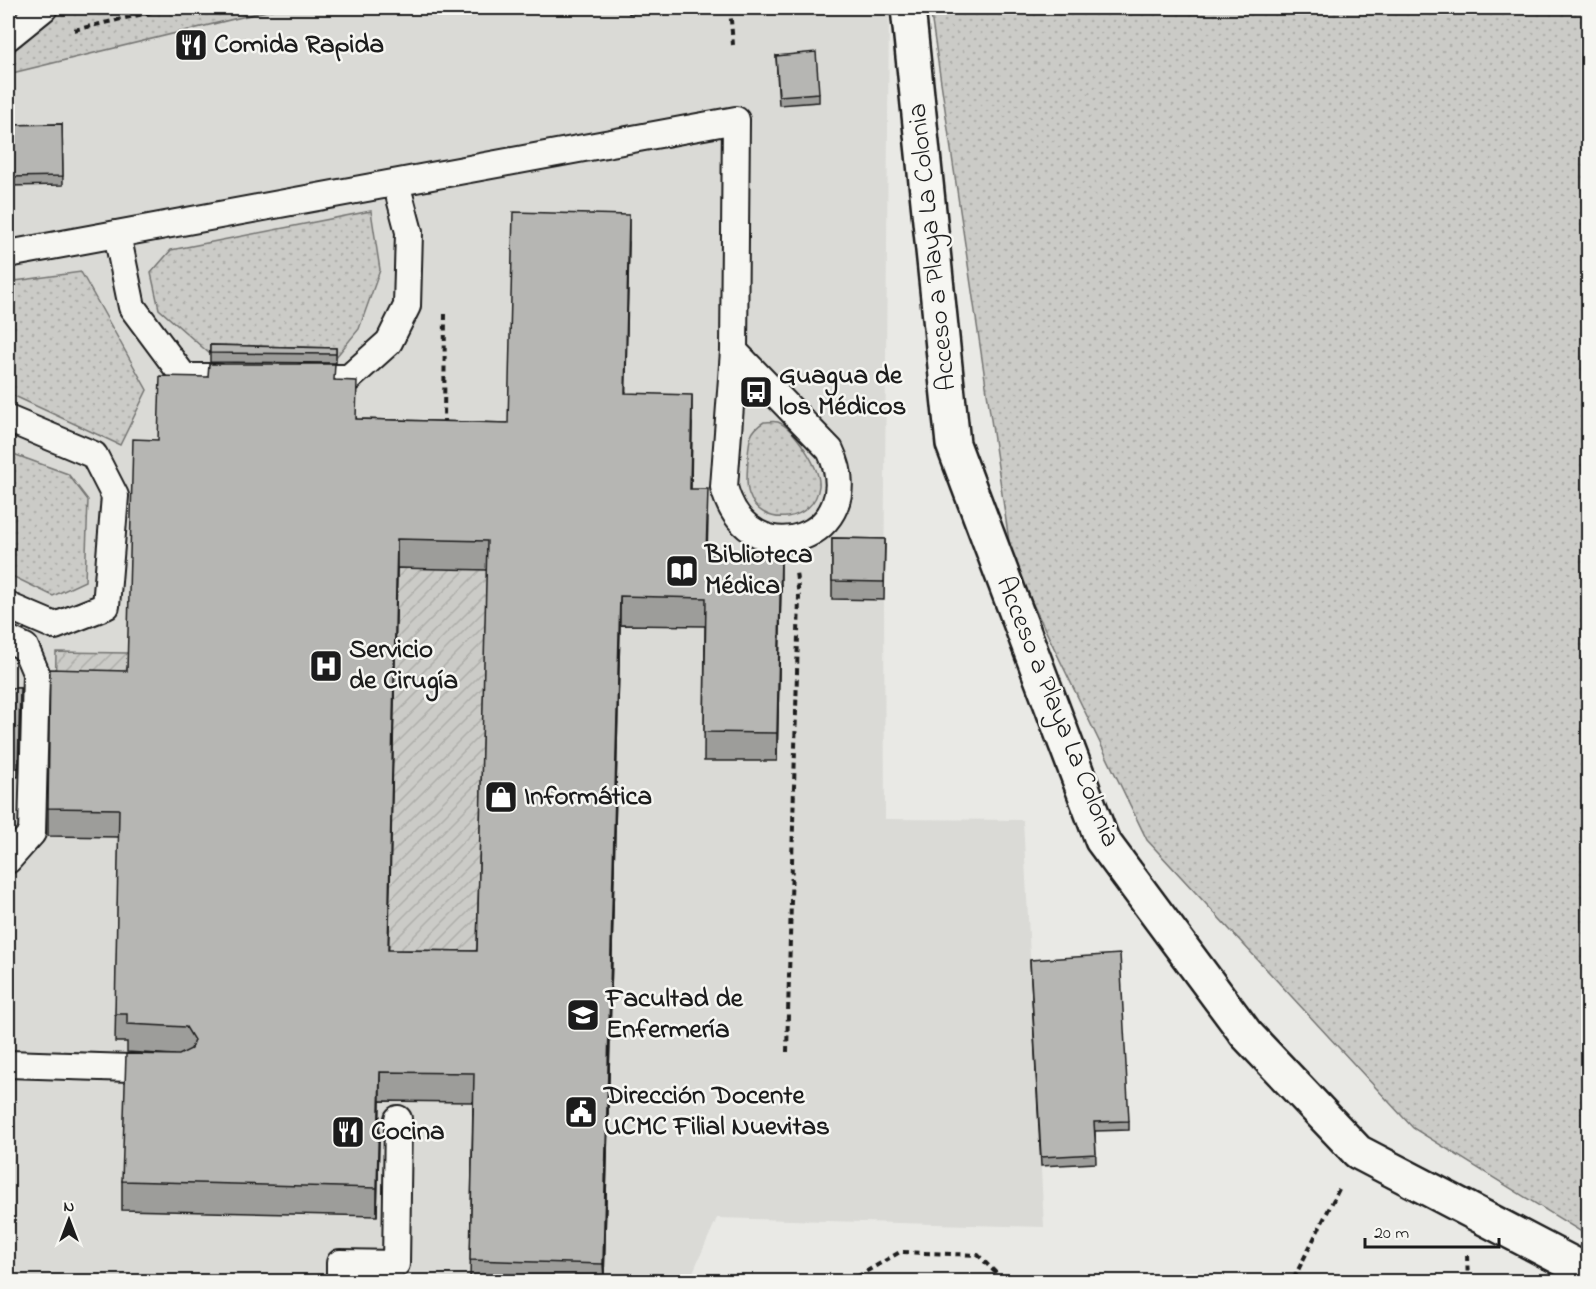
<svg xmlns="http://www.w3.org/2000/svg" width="1596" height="1289" viewBox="0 0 1596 1289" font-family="'Indie Flower',sans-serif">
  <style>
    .built { fill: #dadad6 }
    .grass { fill: url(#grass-dots); stroke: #747472; stroke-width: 1.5 }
    .garden { fill: url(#garden-furrows); stroke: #747472; stroke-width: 1.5 }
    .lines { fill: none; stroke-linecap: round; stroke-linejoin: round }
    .service-casing { stroke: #1c1c1c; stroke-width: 30 }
    .minor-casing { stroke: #1c1c1c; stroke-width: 38 }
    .path { stroke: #1c1c1c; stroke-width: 4; stroke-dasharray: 6 4.5; stroke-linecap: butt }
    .service { stroke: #f6f6f2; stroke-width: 26 }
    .minor { stroke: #f6f6f2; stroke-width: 33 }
    .wall { fill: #9d9d9a; stroke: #1c1c1c; stroke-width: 1.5; fill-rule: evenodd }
    .shaded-wall { fill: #7f7f7d; stroke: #1c1c1c; stroke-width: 1.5 }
    .building { fill: #b6b6b3; stroke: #1c1c1c; stroke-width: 1.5; fill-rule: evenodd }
    .labels { text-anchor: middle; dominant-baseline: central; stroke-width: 5; stroke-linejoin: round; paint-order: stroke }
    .poi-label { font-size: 27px; font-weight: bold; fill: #1c1c1c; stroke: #f6f6f2; text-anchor: start }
    .street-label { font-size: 27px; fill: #1c1c1c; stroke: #f6f6f2 }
  </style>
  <defs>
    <pattern id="grass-dots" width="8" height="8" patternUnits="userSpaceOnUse" patternTransform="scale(1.5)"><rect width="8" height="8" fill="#cbcbc7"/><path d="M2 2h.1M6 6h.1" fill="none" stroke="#aeaeaa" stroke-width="1.8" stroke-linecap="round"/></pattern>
    <pattern id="garden-furrows" width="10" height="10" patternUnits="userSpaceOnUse" patternTransform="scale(1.5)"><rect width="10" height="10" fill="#cbcbc7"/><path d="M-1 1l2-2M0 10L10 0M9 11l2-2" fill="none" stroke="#aeaeaa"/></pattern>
  </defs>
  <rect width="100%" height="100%" fill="#e9e9e5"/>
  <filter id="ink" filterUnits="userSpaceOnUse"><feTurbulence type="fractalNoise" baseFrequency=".0167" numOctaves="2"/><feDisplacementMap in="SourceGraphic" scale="12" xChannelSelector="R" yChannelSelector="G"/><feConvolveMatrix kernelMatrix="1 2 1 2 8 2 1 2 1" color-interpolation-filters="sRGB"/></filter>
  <g filter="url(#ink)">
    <polygon class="built" points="280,8 889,8 884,600 885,819 1023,820 1044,1227 717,1218 689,1281 8,1281 8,74"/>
    <g class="grass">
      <polygon points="8,8 279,8 8,74"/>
      <polygon points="930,8 1588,8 1588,1236 1413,1128 1147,840 1012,561"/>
      <polygon points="371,211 380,270 359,329 336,357 210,354 159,309 151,273 171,250"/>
      <polygon points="81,272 147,390 120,445 8,393 8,282"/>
      <path d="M764 422C768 422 774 421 778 422 794 428 821 469 819 486 815 522 761 530 749 494 745 483 748 469 748 457 749 441 749 431 764 422Z"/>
      <polygon points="8,452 68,474 88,500 85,581 53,596 8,574"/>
    </g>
    <g class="garden">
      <polygon points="398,520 488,522 477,1004 387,1000"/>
      <polygon points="56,652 128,653 127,700 55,698"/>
    </g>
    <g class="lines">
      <g class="service-casing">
        <g id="service">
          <polyline points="8,37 44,8"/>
          <polyline points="117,234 132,307 184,377 217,377"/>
          <path d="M8 254 736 120 734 351 724 487C749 581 872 537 830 450L734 351"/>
          <polyline points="302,378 349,378 389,342 407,306 409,232 396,183"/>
          <polyline points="8,419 94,455 115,496 106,606 55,626 8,606"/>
          <polyline points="8,639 25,647 36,673 32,833 8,860"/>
          <polyline points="8,1064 161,1069"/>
          <polyline points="340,1282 340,1263 396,1264 398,1119"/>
        </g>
      </g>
      <g class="minor-casing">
        <polyline id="minor" points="908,8 953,444 1102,840 1246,1034 1358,1152 1588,1272"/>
      </g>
      <g class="path">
        <polyline points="730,8 733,45"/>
        <polyline points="74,30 169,8"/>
        <polyline points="444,425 445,312"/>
        <polyline points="787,1052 799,597 796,572"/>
        <polyline points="1467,1255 1468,1282"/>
        <polyline points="848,1282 900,1252 978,1255 1005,1282"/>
        <polyline points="1283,1282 1295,1276 1340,1187"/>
      </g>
      <use href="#service" class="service"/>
      <use href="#minor" class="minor"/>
    </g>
    <g class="wall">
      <polygon points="628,8 665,8 629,14"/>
      <polygon points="776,56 819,93 819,102 779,105"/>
      <polygon points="62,124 63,185 8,186 8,125"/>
      <path d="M629 243 625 393 692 423 691 489 708 518 707 555 781 585 777 761H704L705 626 620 625 604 1281H470L473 1102 380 1101 377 1216 122 1210V1181L174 1055 127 1052V1042H115L119 837 48 836V808L127 671 158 440 335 380 357 419 508 423ZM397 568 487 570 477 951 388 950Z"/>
      <polygon points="210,345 336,348 336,363 210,362"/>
      <polygon points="832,538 885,539 884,600 832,599"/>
      <polygon points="8,688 20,688 18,777 8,776"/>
      <polygon points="1030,960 1129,1121 1129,1130 1095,1131 1096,1163 1041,1166"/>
    </g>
    <g class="shaded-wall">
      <polygon points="629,215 629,243 625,422 625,393"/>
      <polygon points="692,395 692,423 690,517 690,489"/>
      <polygon points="397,539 397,568 388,979 388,950"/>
      <polygon points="781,556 781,585 777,761 777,733"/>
      <polygon points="620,596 620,625 604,1281 603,1264"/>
      <polygon points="380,1072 380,1101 377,1216 377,1188"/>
    </g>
    <g class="building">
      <polygon points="816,52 819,93 779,96 776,56"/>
      <polygon points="62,124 63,176 8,177 8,125"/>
      <path d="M513 212 629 215 625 393 692 395 690 489H708L706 555 781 556 777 733 704 732 706 598 620 596 603 1264 470 1260 474 1073 380 1072 377 1188 122 1181 126 1054 179 1055 191 1049 194 1040 186 1027 127 1024V1014H115L119 809 48 808 50 669 127 671 133 439 158 440 160 376 208 377 209 364H335L334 380 357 381 356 419 508 423ZM397 539 487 541 477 951 388 950Z"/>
      <polygon points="210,345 336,348 336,354 210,353"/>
      <polygon points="832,538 885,539 884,582 832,581"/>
      <polygon points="8,688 20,688 18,768 8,767"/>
      <polygon points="1120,954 1129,1121 1094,1122 1096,1154 1041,1157 1030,960"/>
    </g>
  </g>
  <defs>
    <g id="restaurant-square" transform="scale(1.725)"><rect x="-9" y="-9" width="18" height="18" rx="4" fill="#1c1c1c" stroke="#f6f6f2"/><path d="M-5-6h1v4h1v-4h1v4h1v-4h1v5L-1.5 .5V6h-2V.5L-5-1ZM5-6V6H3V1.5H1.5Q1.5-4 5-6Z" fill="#fff"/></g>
    <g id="bus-square" transform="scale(1.725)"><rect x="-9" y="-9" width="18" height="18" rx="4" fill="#1c1c1c" stroke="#f6f6f2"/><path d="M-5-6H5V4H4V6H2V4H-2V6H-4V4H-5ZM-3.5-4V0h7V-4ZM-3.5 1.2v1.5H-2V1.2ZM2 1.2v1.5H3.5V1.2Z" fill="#fff"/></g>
    <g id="library-square" transform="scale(1.725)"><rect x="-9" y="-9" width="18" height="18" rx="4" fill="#1c1c1c" stroke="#f6f6f2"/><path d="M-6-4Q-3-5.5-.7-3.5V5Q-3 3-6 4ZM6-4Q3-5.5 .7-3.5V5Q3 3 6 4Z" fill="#fff"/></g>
    <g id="hospital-square" transform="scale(1.725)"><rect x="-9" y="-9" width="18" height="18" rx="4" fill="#1c1c1c" stroke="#f6f6f2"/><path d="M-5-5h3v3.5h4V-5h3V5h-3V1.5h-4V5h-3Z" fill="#fff"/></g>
    <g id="shop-square" transform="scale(1.725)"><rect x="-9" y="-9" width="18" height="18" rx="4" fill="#1c1c1c" stroke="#f6f6f2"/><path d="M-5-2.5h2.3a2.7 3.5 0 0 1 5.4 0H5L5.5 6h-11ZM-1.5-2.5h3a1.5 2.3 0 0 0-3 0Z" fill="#fff"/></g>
    <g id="university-square" transform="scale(1.725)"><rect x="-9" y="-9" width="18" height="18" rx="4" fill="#1c1c1c" stroke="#f6f6f2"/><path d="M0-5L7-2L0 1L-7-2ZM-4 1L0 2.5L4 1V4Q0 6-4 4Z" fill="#fff"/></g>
    <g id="civic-square" transform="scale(1.725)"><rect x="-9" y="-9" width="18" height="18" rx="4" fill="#1c1c1c" stroke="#f6f6f2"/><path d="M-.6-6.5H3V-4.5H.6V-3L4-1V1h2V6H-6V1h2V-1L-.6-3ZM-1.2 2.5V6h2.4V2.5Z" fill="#fff"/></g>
  </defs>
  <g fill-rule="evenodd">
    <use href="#restaurant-square" x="191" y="45"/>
    <use href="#bus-square" x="756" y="392"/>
    <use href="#library-square" x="682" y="571"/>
    <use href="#hospital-square" x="326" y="666"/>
    <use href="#shop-square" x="501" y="797"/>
    <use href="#university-square" x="583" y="1015"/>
    <use href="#civic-square" x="581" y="1112"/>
    <use href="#restaurant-square" x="348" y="1132"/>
  </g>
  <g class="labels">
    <g class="poi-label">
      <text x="214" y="45">Comida Rapida</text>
      <text x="779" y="376">Guagua de<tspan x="779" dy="31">los Médicos</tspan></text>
      <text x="705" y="555">Biblioteca<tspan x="705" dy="31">Médica</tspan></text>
      <text x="349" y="650">Servicio<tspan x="349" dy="31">de Cirugía</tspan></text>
      <text x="524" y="797">Informática</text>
      <text x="606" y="999">Facultad de<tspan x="606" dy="31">Enfermería</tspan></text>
      <text x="604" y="1096">Dirección Docente<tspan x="604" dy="31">UCMC Filial Nuevitas</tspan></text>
      <text x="371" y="1132">Cocina</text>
    </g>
    <g class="street-label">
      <text transform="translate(933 247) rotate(-96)">Acceso a Playa La Colonia</text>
      <text transform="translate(1057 712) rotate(68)">Acceso a Playa La Colonia</text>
    </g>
  </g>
  <rect width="1596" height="1289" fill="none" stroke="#f6f6f2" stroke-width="30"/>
  <rect x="15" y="15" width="1566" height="1259" fill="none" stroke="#1c1c1c" stroke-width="2" filter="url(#ink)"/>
  <g transform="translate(69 1220)" stroke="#f6f6f2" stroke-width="4.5" paint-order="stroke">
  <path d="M0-4.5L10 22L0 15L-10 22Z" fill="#1c1c1c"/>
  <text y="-9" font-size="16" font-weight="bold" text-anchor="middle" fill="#1c1c1c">N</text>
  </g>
  <path d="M1365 1238v9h134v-9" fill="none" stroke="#1c1c1c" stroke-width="3"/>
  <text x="1374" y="1238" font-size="18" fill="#1c1c1c" stroke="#f6f6f2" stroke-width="4.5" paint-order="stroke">20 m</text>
</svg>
